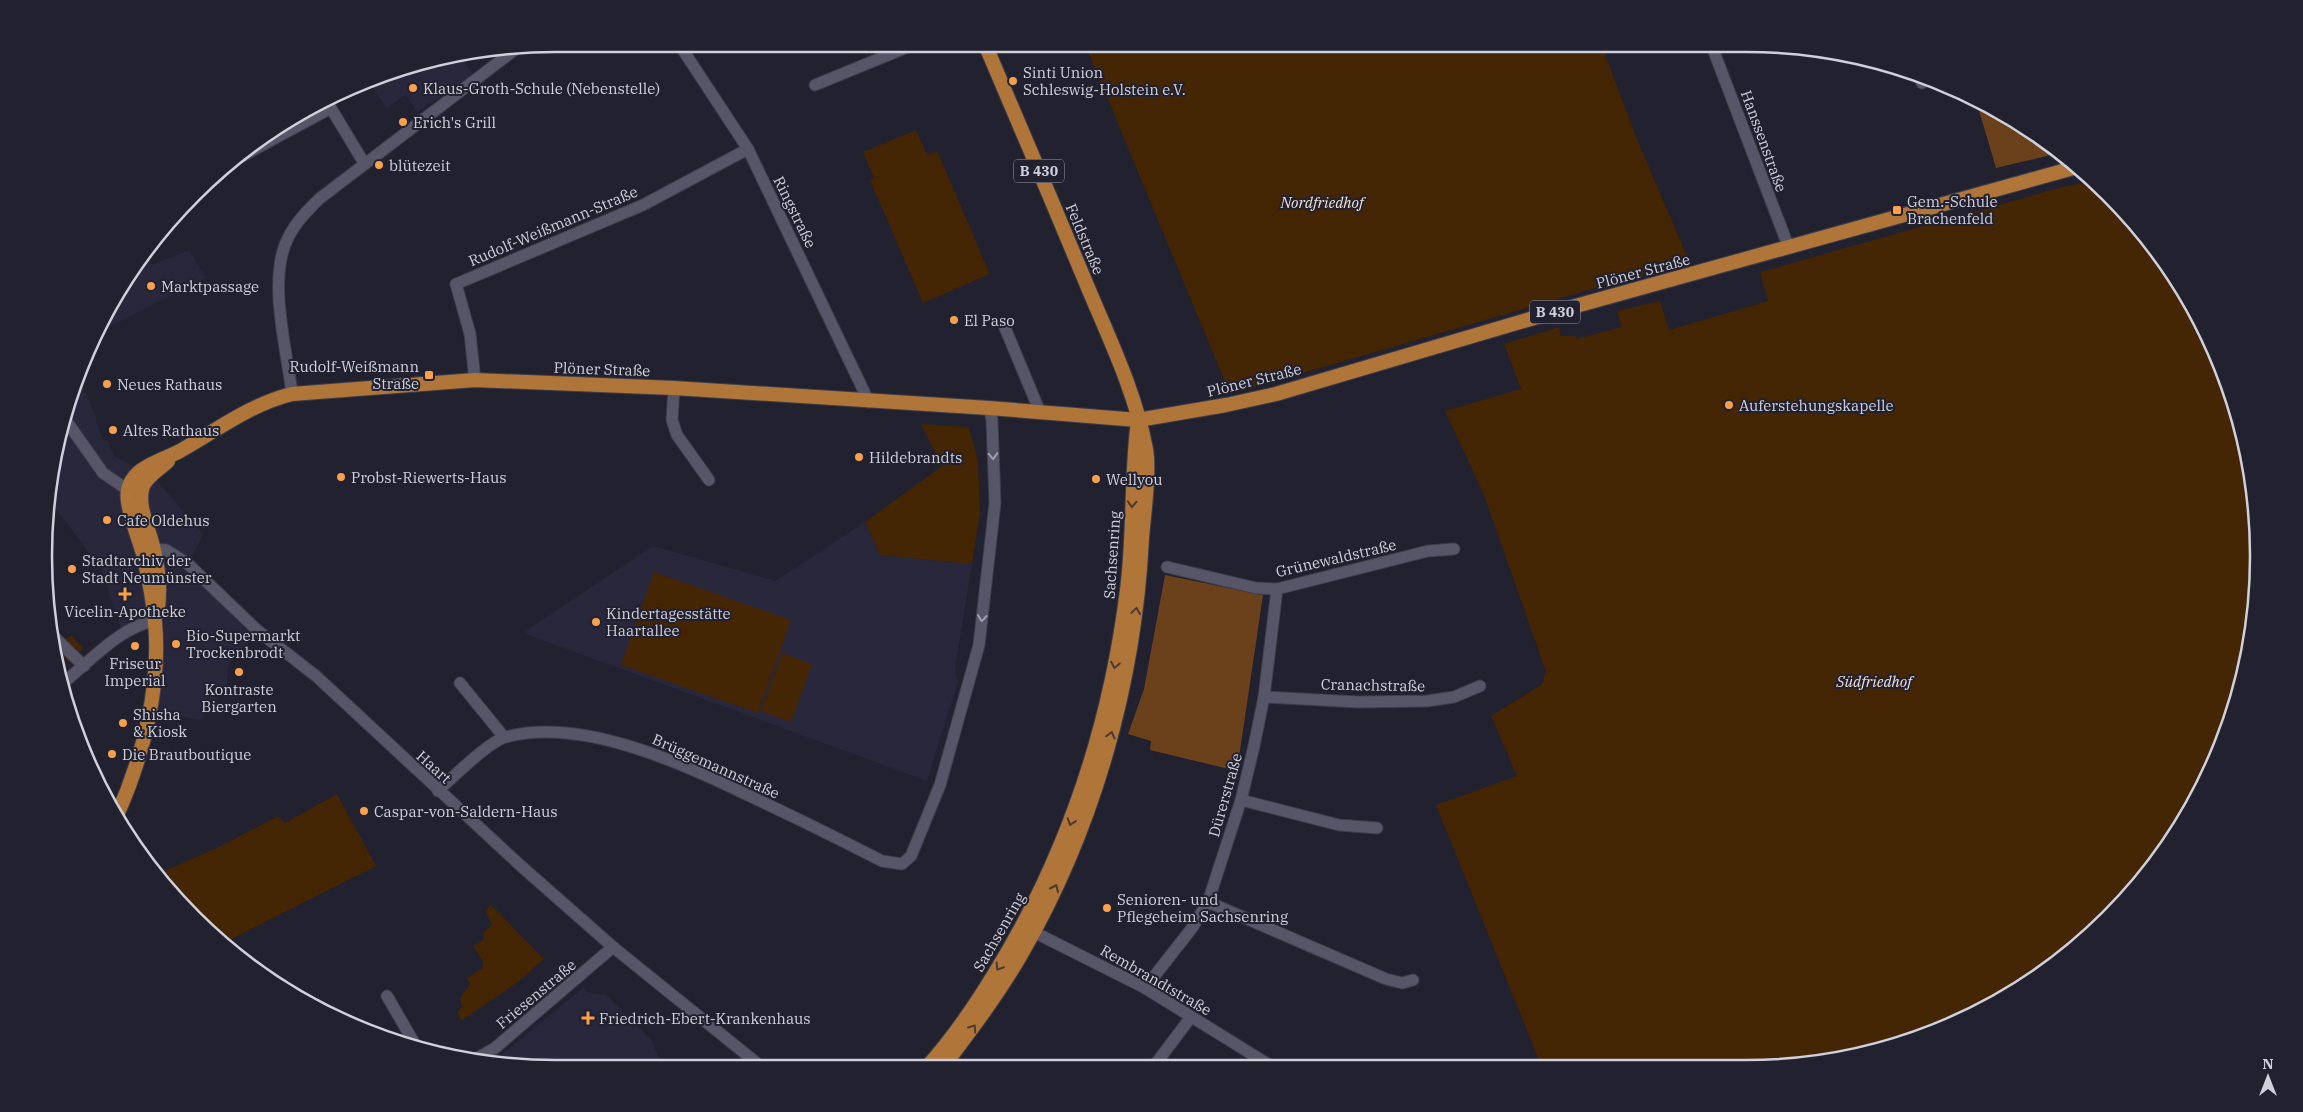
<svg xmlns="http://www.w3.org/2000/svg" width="2303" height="1112" viewBox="0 0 2303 1112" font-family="'IBM Plex Serif',serif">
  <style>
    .built { fill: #28273c }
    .green { fill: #442504 }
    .forest { fill: #6a411b }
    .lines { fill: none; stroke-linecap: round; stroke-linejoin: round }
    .minor-casing { stroke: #3e3d4a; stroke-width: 13 }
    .major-casing { stroke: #3e3d4a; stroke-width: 16 }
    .minor { stroke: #565668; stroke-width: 11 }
    .major { stroke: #af7539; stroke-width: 14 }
    .oneway { stroke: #9f9fad }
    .oneway2 { stroke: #4c3a33 }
    .poi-dot { fill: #f9a04c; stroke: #212130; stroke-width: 2 }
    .labels { text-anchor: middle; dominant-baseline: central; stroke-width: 4; stroke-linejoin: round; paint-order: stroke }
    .shield { fill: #212130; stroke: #9c9ca8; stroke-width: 1 }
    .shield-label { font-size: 14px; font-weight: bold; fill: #d0d0db }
    .poi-label { font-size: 15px; fill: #d0d0db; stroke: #212130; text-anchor: start }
    .street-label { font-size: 15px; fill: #d0d0db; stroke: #212130 }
    .park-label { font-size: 15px; font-style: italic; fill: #f4e0cf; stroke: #212130 }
    .rim { fill: none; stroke: #d0d0db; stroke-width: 2.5 }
  </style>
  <rect width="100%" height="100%" fill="#212130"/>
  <g class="built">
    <polygon points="459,53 473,75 417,112 406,95 386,108 369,81 391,71"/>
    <polygon points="189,250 206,278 95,334 113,300 146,253 152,265"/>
    <polygon points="78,376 97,419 95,420 104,441 107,440 115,457 152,475 203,534 186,569 252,636 241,653 229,664 226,689 200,720 157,711 163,668 164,614 141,615 121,629 101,568 49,500 54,456"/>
    <polygon points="865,522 880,555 972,564 955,669 958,682 927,781 523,633 653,546 775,581"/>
    <polygon points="584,987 589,993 606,995 651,1040 664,1068 556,1068 493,1062"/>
  </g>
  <g class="green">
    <polygon points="1085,44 1601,44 1637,139 1689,261 1230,394"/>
    <polygon points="916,130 927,155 937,151 990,274 923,303 870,180 874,178 863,152"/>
    <polygon points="2093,181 2109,194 2173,272 2220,360 2249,456 2259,556 2249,656 2220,752 2154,868 2059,962 1943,1029 1814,1064 1541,1065 1436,805 1517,776 1491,716 1542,684 1546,672 1484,495 1445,411 1521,389 1504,344 1559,327 1561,336 1576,336 1577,339 1621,327 1617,311 1660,301 1669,330 1768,301 1760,272 2066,186"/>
    <polygon points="921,424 969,427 978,462 980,513 972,564 880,555 865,522 942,466"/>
    <polygon points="654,572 791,620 758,713 621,665"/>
    <polygon points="71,635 83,649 79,653 80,655 69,663 55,648"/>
    <polygon points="782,653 812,664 791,722 761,711"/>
    <path d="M337 794 376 866 224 943C199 922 175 902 160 873L221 846 278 816 285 823Z"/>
    <polygon points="491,905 544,959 518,982 461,1021 457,1012 462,1007 460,998 470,984 467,978 482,968 483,962 473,946 484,939 484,933 492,924 485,910"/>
  </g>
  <g class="forest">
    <polygon points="1976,100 2032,130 2059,153 1996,168"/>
    <polygon points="1165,575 1263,595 1237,771 1150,750 1151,741 1128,734 1144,689"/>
  </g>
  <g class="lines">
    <g class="minor-casing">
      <g id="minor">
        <polyline points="679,44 748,149 869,402"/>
        <polyline points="1711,44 1789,248"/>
        <polyline points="1918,75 1922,83"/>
        <polyline points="815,85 915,44"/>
        <polyline points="326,100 364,163"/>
        <polyline points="231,162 331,108"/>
        <polyline points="1003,323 1040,412"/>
        <polyline points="475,380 470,334 456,284 643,205 748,149"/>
        <polyline points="674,388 672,420 677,435 709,480"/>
        <path d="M292 394C287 350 267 279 288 238 295 223 307 211 319 199L517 48"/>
        <polyline points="65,419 103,473 128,490 135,489"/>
        <polyline points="154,549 166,550 187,563 257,630 316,676 521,866 613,947 763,1068"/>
        <polyline points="1167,567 1256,588 1277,589 1428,551 1454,549"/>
        <polyline points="50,633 84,666"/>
        <polyline points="460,683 504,737"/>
        <path d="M62 684C87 664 122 625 155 621"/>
        <polyline points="1264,697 1358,702 1427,701 1454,697 1480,686"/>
        <path d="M438 791C452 778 489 741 506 737 583 716 688 766 756 799 799 819 841 840 882 861L902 864 911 856 940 785 979 645 995 503 992 420 989 408"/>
        <polyline points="1241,800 1339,825 1377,828"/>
        <polyline points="130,837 150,869"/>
        <polyline points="1208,902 1386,979 1402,983 1413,980"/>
        <polyline points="1026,928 1145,988 1271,1066"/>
        <polyline points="1145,988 1192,928 1208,902 1241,800 1254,746 1264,697 1277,589"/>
        <polyline points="387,996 416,1046"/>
        <polyline points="474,1060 495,1048 613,947"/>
        <polyline points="1154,1066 1191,1017"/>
      </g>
    </g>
    <g class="major-casing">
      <g id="major">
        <path d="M157 614C161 593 159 571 154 550 150 531 136 505 143 486 147 476 161 468 168 461"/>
        <path d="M117 815C143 757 161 686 155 622 153 600 148 575 143 554 138 537 131 520 128 502 126 490 130 480 139 472 151 462 167 458 180 451 217 430 251 404 292 394L475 380 674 388 989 408 1138 420 1226 405 1276 394 1554 312 2077 167"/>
        <path d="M927 1067C953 1038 975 1006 995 973 1067 856 1110 726 1127 590 1134 537 1131 482 1137 429"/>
        <path d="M943 1067C971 1030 999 993 1022 953 1094 828 1135 682 1142 538 1144 514 1150 471 1146 449 1135 391 1109 338 1086 283 1053 203 1019 124 985 44"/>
      </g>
    </g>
    <use href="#minor" class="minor"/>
    <use href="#major" class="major"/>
  </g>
  <defs><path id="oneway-chevron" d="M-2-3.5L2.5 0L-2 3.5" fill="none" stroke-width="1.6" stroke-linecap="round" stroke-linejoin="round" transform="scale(1.25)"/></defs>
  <g class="oneway">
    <use href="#oneway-chevron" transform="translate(993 456) rotate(88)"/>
    <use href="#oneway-chevron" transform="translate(982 618) rotate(96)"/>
  </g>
  <g class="oneway2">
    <use href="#oneway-chevron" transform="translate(1132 504) rotate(93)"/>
    <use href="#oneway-chevron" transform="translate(1136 611) rotate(-82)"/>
    <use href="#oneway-chevron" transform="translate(1115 665) rotate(101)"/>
    <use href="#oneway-chevron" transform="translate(1111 735) rotate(-75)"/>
    <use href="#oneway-chevron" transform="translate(1071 822) rotate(110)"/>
    <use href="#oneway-chevron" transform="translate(1055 888) rotate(-66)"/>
    <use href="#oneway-chevron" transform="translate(999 967) rotate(122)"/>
    <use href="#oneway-chevron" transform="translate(973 1028) rotate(-55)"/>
  </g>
  <g class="poi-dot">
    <circle cx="1013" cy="81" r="5"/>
    <circle cx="413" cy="88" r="5"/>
    <circle cx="403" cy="122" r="5"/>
    <circle cx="379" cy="165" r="5"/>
    <rect x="1892" y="205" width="10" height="10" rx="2.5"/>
    <circle cx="151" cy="286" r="5"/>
    <circle cx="954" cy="320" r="5"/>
    <rect x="424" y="370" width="10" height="10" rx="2.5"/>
    <circle cx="107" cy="384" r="5"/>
    <circle cx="1729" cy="405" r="5"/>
    <circle cx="113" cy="430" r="5"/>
    <circle cx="859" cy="457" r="5"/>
    <circle cx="341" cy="477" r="5"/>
    <circle cx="1096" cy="479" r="5"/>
    <circle cx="107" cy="520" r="5"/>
    <circle cx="72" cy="569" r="5"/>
    <path d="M122.5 586.5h5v5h5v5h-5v5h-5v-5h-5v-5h5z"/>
    <circle cx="596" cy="622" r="5"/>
    <circle cx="176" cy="644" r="5"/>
    <circle cx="135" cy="646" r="5"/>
    <circle cx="239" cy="672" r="5"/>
    <circle cx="123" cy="723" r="5"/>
    <circle cx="112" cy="754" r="5"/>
    <circle cx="364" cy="811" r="5"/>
    <circle cx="1107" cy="908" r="5"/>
    <path d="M585.5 1010.5h5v5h5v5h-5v5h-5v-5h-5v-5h5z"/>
  </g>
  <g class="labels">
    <g class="shield">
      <rect x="1014" y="159.5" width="50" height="23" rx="4"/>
      <rect x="1530" y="300.5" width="50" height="23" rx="4"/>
    </g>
    <g class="shield-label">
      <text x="1039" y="171">B 430</text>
      <text x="1555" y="312">B 430</text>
    </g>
    <g class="poi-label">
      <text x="1023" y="72">Sinti Union<tspan x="1023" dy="17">Schleswig-Holstein e.V.</tspan></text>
      <text x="423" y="88">Klaus-Groth-Schule (Nebenstelle)</text>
      <text x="413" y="122">Erich's Grill</text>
      <text x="389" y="165">blütezeit</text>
      <text x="1907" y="201">Gem.-Schule<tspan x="1907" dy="17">Brachenfeld</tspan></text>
      <text x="161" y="286">Marktpassage</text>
      <text x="964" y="320">El Paso</text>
      <text x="419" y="366" text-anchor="end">Rudolf-Weißmann<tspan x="419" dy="17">Straße</tspan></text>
      <text x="117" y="384">Neues Rathaus</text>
      <text x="1739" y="405">Auferstehungskapelle</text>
      <text x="123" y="430">Altes Rathaus</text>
      <text x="869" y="457">Hildebrandts</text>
      <text x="351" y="477">Probst-Riewerts-Haus</text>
      <text x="1106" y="479">Wellyou</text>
      <text x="117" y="520">Cafe Oldehus</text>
      <text x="82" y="560">Stadtarchiv der<tspan x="82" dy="17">Stadt Neumünster</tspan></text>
      <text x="125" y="611" text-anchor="middle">Vicelin-Apotheke</text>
      <text x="606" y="613">Kindertagesstätte<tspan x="606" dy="17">Haartallee</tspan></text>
      <text x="186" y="635">Bio-Supermarkt<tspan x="186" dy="17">Trockenbrodt</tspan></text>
      <text x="135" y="663" text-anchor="middle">Friseur<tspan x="135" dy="17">Imperial</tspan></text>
      <text x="239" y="689" text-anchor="middle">Kontraste<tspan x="239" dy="17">Biergarten</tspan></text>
      <text x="133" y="714">Shisha<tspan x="133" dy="17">&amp; Kiosk</tspan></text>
      <text x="122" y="754">Die Brautboutique</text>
      <text x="374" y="811">Caspar-von-Saldern-Haus</text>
      <text x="1117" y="899">Senioren- und<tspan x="1117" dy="17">Pflegeheim Sachsenring</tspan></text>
      <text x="599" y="1018">Friedrich-Ebert-Krankenhaus</text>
    </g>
    <g class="street-label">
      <text transform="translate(1764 141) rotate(70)">Hanssenstraße</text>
      <text transform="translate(795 212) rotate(64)">Ringstraße</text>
      <text transform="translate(553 226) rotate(-23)">Rudolf-Weißmann-Straße</text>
      <text transform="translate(1085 239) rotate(67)">Feldstraße</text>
      <text transform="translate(1643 271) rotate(-15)">Plöner Straße</text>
      <text transform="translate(602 369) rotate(2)">Plöner Straße</text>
      <text transform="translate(1254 380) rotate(-14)">Plöner Straße</text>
      <text transform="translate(1112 555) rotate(-86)">Sachsenring</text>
      <text transform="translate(1336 558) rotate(-13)">Grünewaldstraße</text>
      <text transform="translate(1373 685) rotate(1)">Cranachstraße</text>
      <text transform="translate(716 766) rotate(24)">Brüggemannstraße</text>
      <text transform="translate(434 767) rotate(42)">Haart</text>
      <text transform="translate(1225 795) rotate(-74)">Dürerstraße</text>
      <text transform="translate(999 932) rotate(-60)">Sachsenring</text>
      <text transform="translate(1156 980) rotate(30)">Rembrandtstraße</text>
      <text transform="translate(536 994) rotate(-40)">Friesenstraße</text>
    </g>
    <g class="park-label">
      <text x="1322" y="202">Nordfriedhof</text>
      <text x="1874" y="681">Südfriedhof</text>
    </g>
  </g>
  <path d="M0 0H2303V1112H0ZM556 52H1746A504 504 0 0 1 2250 556V556A504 504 0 0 1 1746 1060H556A504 504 0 0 1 52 556V556A504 504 0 0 1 556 52Z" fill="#212130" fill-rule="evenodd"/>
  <path class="rim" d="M556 52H1746A504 504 0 0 1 2250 556V556A504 504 0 0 1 1746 1060H556A504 504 0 0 1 52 556V556A504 504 0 0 1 556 52Z"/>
  <g transform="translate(2268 1077)" stroke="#212130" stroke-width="4" paint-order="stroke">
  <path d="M0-4L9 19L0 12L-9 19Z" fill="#d0d0db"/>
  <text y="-8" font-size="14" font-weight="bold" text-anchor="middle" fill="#d0d0db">N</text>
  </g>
</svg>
